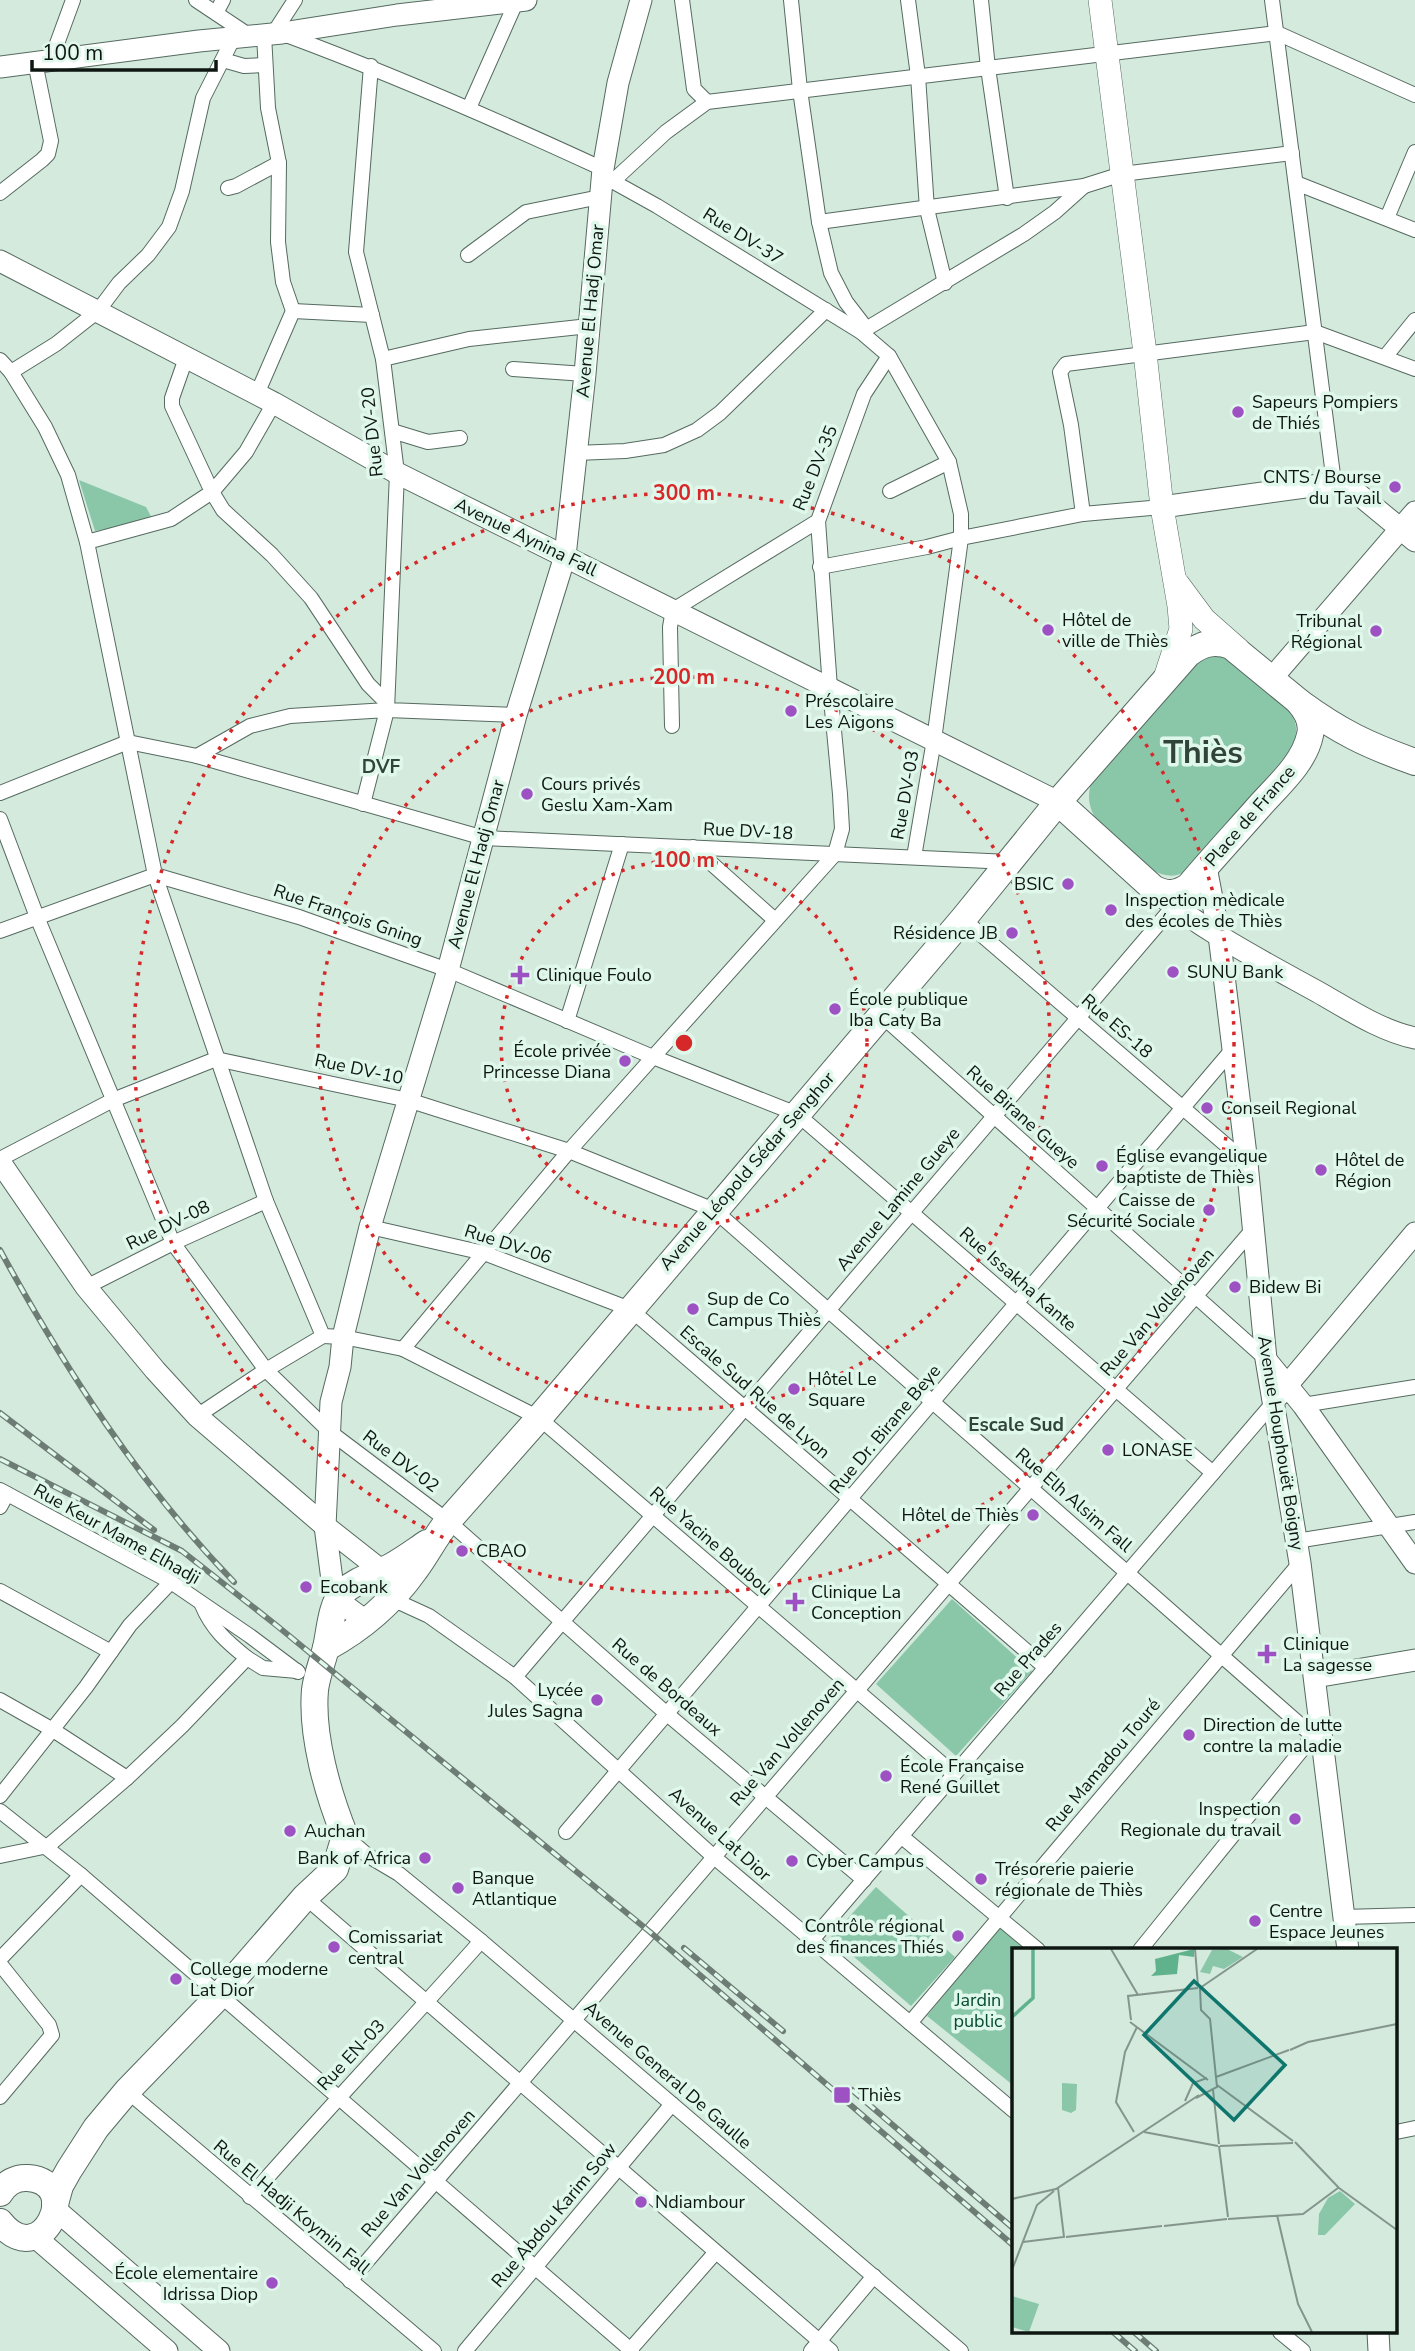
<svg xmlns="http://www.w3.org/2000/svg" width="1415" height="2351" viewBox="0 0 1415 2351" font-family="'Nunito Sans',sans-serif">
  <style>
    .green { fill: #8ac7a9 }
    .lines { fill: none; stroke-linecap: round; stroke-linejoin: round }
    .street-casing { stroke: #566a60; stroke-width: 16 }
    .secondary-casing { stroke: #566a60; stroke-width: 23 }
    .primary-casing { stroke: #566a60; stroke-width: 24 }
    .highway-casing { stroke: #566a60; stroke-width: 28 }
    .street { stroke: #fff; stroke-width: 14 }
    .secondary { stroke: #fff; stroke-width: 21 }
    .primary { stroke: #fff; stroke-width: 23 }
    .highway { stroke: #fff; stroke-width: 26 }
    .rail-casing { stroke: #6d7c74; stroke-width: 6 }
    .rail { stroke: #e0f7eb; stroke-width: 3.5; stroke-dasharray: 10; stroke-linecap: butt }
    .ring { fill: none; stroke: #d62828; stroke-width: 3.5; stroke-dasharray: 3.5 7 }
    .poi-dot { fill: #9d51c3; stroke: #e0f7eb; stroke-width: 2.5 }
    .labels { text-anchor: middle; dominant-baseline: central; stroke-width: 7; stroke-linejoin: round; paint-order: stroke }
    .street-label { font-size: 18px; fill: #0e1612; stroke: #e0f7eb }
    .poi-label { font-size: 18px; fill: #0e1612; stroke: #e0f7eb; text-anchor: start }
    .park-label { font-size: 18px; fill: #054c33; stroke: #e0f7eb }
    .neighbourhood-label { font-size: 19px; font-weight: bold; fill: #31443a; stroke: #e0f7eb }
    .town-label { font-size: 32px; font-weight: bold; fill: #31443a; stroke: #e0f7eb }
    .inset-river { fill: none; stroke: #60b28d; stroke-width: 3.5 }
    .inset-road { fill: none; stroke: #84958c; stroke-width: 2 }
    .view { fill: #0f766e; fill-opacity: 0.15; stroke: #0f766e; stroke-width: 3.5 }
    .inset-edge { fill: none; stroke: #0e1612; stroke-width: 3.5 }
    .centre { fill: #d62828; stroke: #e0f7eb; stroke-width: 3.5 }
    .ring-label { font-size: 21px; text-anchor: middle; font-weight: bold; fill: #d62828; stroke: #e0f7eb; stroke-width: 7; stroke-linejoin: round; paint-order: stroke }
  </style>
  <rect width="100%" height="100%" fill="#d3eadd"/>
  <g class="green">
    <polygon points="79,480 146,507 153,520 95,531"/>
    <path d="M1218 654 1230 661 1291 712C1299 728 1297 737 1289 752L1189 869C1177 878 1167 877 1154 871L1097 821C1089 808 1087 798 1091 783L1196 660Z"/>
    <polygon points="952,1599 1032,1671 956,1756 876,1684"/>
    <polygon points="876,1887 955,1957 911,2006 831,1937"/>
    <polygon points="999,1927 1026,1950 1014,1950 1014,2086 927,2016"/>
  </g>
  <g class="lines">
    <g class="street-casing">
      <g id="street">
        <polyline points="196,0 250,36"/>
        <polyline points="682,0 694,89 707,102"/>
        <polyline points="791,0 800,90 819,222 831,273 846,302 866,328"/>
        <polyline points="908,0 918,76 927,209 945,283"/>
        <polyline points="981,0 988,68 1007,198"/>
        <polyline points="1272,0 1334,483"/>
        <polyline points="216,13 223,0"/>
        <polyline points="273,34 295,0"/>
        <path d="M286 35C394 75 499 121 603 169"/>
        <polyline points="51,60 73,0"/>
        <polyline points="223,60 244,66 265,65"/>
        <polyline points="371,66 356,252 383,359 397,473 387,710 516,715"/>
        <polyline points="469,108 517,0"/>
        <polyline points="603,176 657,206 861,332 889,356 949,462 961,514 961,538 934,740 914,857"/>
        <polyline points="612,182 666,132 707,102 1277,33 1415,95"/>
        <polyline points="1296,183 1415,230"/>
        <polyline points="228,188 236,186 279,163"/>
        <polyline points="0,193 42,160 48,154 51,141 35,62"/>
        <polyline points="1387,218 1415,152"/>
        <polyline points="819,222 1084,186 1122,174 1292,153"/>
        <polyline points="468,255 526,212 600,197"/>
        <polyline points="293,311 372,315"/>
        <polyline points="861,332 1024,234 1055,212 1084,186"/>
        <polyline points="1385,357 1415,320"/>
        <polyline points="186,358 172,398 172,406 212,492 223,510 272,555 311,598 368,684 387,703"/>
        <polyline points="383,359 469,339 589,326"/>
        <polyline points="0,360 11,372 45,427 68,475 87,542 155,875 266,1201 323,1336 343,1337 403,1349 539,1418 954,1774"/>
        <polyline points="513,369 585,374"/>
        <polyline points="11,372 56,344 98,311 119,283 148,255 169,227 182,191 203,98 234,37"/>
        <polyline points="257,394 293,311 283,282 278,242 279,163 268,108 264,35"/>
        <polyline points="392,431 428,442 460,438"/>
        <polyline points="576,453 625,451 664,445 697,430 720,413 826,310"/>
        <polyline points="890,491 949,462"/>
        <polyline points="1083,514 1071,425 1060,372 1066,364 1315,332 1415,369"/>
        <polyline points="87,542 171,519 212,492 246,452 274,403"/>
        <polyline points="820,567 927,547 961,538 1083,514 1162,507"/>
        <polyline points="672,726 670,627 673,610 818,521 864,394 889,356"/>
        <polyline points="197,756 250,726 290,716 387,710 363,804"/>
        <polyline points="0,793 128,742 197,756 484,838 1010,862"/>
        <polyline points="0,819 37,917 173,1243 266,1370 330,1432 448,1521 667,1714 864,1880"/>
        <polyline points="693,847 775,920"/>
        <polyline points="963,919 1247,1163"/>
        <polyline points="0,931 155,875 299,917 448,970 653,1057 797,1114 1213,1473"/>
        <polyline points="881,1015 1266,1359"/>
        <polyline points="567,1021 622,844"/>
        <polyline points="0,1159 113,1100 216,1059 408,1100 569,1151 714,1210 1313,1736"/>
        <polyline points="370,1227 484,1253 630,1309 1046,1668"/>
        <polyline points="86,1287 173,1243 266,1201"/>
        <polyline points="403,1349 569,1151 835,854 842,829 840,794 830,688 818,521"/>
        <polyline points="1303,1405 1415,1387"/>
        <polyline points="197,1416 266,1370 323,1336"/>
        <polyline points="0,1490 171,1582 250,1636 298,1672"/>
        <polyline points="0,1507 7,1494"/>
        <polyline points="1296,1541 1415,1522"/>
        <polyline points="0,1591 111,1652"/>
        <polyline points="392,1599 429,1616 515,1677 714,1857 1014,2111"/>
        <path d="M202 1605C212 1629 227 1642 247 1658"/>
        <polyline points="515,1677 1178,901"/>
        <polyline points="0,1700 53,1730 127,1778"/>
        <polyline points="0,1796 86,1687 130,1625 171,1582"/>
        <polyline points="0,1811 81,1875 632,2351"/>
        <polyline points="566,1832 1232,1050"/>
        <polyline points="345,1836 367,1855 399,1874 481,1941 961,2351"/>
        <polyline points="901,1836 1038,1950"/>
        <polyline points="0,1856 48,1846 127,1778 182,1726 247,1658 263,1668 297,1671"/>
        <polyline points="305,1897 831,2351"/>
        <polyline points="1343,1917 1415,1915"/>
        <polyline points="812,1940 1273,1403"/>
        <polyline points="1140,1950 1313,1736"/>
        <polyline points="0,1959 81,1875"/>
        <polyline points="0,1964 49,2025 52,2035 0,2097"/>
        <polyline points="910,2023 1300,1563"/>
        <polyline points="127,2091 434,2351"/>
        <polyline points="1396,2132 1415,2128"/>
        <path d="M250 2197C326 2110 405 2027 481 1941"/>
        <polyline points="350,2281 1254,1228"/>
        <polyline points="1280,2332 1303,2351"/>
        <polyline points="465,2351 672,2104"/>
        <polyline points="629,2351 715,2253"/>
        <polyline points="811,2351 874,2276"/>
      </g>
    </g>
    <g class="secondary-casing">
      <g id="secondary">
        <polyline points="0,67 199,41 282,33 397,15 526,0"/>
        <polyline points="0,261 274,403 397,473 1058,802"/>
        <polyline points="1162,507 1334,483 1351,488 1415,541"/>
        <polyline points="1272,678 1415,512"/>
        <polyline points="1206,867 1219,935 1247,1163 1266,1359 1300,1563 1348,1950"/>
        <path d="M1153 889C1203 931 1262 961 1318 992 1348 1009 1381 1031 1415 1038"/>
        <polyline points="0,1162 86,1287 155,1370 197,1416 325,1526 391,1578"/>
        <polyline points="1267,1361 1303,1405 1415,1563"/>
        <polyline points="1278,1396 1415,1233"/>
        <polyline points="367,1622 344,1605 334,1589 332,1580 325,1526 331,1402 340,1367 343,1337 370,1227 448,970 516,715 565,556 585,374 603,169 618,83 641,0"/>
        <polyline points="1315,1677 1415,1660"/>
        <polyline points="55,2209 219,2351"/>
        <polyline points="34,2236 167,2351"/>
        <polyline points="1378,2332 1379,2351"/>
      </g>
    </g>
    <g class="primary-casing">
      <g id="primary">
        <polyline points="1100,0 1145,353 1162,507 1179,606 1181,629 1166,675"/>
        <polyline points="1178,584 1204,619 1238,649"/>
      </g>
    </g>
    <g class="highway-casing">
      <g id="highway">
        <path d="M1299 702C1340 732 1367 745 1415 762"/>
        <path d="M326 1648C363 1628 391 1604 415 1570 427 1554 435 1537 448 1521L539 1418 963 919 1058 802 1188 654C1202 643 1215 640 1231 646L1298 701C1306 710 1313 723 1310 735 1304 764 1276 787 1257 809 1234 835 1211 860 1189 886 1176 895 1166 895 1153 888L1058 802"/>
        <path d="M0 2193C6 2183 16 2177 28 2178 85 2182 41 2274 0 2222"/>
        <path d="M55 2204 60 2186 69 2170 96 2128 127 2091 219 1996 305 1897 335 1869 345 1836C328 1794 311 1736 315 1690 317 1673 324 1659 327 1643 330 1627 332 1603 343 1592 357 1579 375 1575 390 1567 403 1560 415 1551 427 1543"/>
      </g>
    </g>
    <use href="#street" class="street"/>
    <use href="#secondary" class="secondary"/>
    <use href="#primary" class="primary"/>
    <use href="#highway" class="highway"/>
    <g class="rail-casing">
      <g id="rail">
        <path d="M0 1250C65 1369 140 1485 234 1582"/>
        <polyline points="0,1413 154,1530"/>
        <polyline points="0,1459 182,1551 276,1625 650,1932 1014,2246"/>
        <polyline points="684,1948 783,2031"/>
        <polyline points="852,2090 1014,2229"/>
        <polyline points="1113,2332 1135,2351"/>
        <polyline points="1134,2332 1156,2351"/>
      </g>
    </g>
    <use href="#rail" class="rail"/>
  </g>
  <g class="ring">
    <circle cx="684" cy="1043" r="183"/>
    <circle cx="684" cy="1043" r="366"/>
    <circle cx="684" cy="1043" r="550"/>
  </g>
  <g class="poi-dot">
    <circle cx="1238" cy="412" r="7"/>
    <circle cx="1395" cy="487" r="7"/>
    <circle cx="1048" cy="630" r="7"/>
    <circle cx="1376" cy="631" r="7"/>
    <circle cx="791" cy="711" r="7"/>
    <circle cx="527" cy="794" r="7"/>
    <circle cx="1068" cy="884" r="7"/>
    <circle cx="1111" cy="910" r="7"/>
    <circle cx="1012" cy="933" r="7"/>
    <circle cx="1173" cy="972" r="7"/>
    <path d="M516.5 964.5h7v7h7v7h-7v7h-7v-7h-7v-7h7z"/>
    <circle cx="835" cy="1009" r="7"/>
    <circle cx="625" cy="1061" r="7"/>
    <circle cx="1207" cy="1108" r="7"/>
    <circle cx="1102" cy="1166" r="7"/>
    <circle cx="1321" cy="1170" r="7"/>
    <circle cx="1209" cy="1210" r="7"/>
    <circle cx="1235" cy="1287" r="7"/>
    <circle cx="693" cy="1309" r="7"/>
    <circle cx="794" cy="1389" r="7"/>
    <circle cx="1108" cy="1450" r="7"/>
    <circle cx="1033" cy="1515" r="7"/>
    <circle cx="462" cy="1551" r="7"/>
    <circle cx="306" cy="1587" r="7"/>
    <path d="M791.5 1591.5h7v7h7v7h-7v7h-7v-7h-7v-7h7z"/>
    <path d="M1263.5 1643.5h7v7h7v7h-7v7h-7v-7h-7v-7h7z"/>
    <circle cx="597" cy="1700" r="7"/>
    <circle cx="1189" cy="1735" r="7"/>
    <circle cx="886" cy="1776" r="7"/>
    <circle cx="1295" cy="1819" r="7"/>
    <circle cx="290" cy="1831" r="7"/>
    <circle cx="425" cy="1858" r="7"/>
    <circle cx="792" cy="1861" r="7"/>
    <circle cx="981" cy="1879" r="7"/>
    <circle cx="458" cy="1888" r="7"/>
    <circle cx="1255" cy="1921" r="7"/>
    <circle cx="958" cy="1936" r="7"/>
    <circle cx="334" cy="1947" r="7"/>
    <circle cx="176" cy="1979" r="7"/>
    <rect x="833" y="2086" width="18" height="18" rx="3.5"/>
    <circle cx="641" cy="2202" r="7"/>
    <circle cx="272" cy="2283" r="7"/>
  </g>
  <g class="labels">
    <g class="street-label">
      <text transform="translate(743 236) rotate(32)">Rue DV-37</text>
      <text transform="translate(590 311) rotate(-85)">Avenue El Hadj Omar</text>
      <text transform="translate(372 432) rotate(-96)">Rue DV-20</text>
      <text transform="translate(815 468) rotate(-68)">Rue DV-35</text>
      <text transform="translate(526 537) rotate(26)">Avenue Aynina Fall</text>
      <text transform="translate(905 795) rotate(-80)">Rue DV-03</text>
      <text transform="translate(1250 816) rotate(-49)">Place de France</text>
      <text transform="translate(748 831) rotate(3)">Rue DV-18</text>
      <text transform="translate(476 864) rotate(-75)">Avenue El Hadj Omar</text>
      <text transform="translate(348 915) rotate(19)">Rue François Gning</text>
      <text transform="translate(1117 1026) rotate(41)">Rue ES-18</text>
      <text transform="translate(359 1069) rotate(12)">Rue DV-10</text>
      <text transform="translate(1023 1117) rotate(42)">Rue Birane Gueye</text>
      <text transform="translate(747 1171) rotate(-49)">Avenue Léopold Sédar Senghor</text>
      <text transform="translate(898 1199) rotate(-50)">Avenue Lamine Gueye</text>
      <text transform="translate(168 1225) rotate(-26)">Rue DV-08</text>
      <text transform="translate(508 1244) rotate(18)">Rue DV-06</text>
      <text transform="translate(1018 1279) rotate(41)">Rue Issakha Kante</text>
      <text transform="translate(1157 1312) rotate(-49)">Rue Van Vollenoven</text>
      <text transform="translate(755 1392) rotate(41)">Escale Sud Rue de Lyon</text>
      <text transform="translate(885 1429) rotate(-50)">Rue Dr. Birane Beye</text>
      <text transform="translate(1281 1443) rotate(81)">Avenue Houphouët Boigny</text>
      <text transform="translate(401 1461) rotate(37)">Rue DV-02</text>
      <text transform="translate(1074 1500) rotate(41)">Rue Elh Alsim Fall</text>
      <text transform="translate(117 1534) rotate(29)">Rue Keur Mame Elhadji</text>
      <text transform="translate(711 1541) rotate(41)">Rue Yacine Boubou</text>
      <text transform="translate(1028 1659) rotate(-49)">Rue Prades</text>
      <text transform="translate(667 1687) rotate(41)">Rue de Bordeaux</text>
      <text transform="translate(787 1742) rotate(-49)">Rue Van Vollenoven</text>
      <text transform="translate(1103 1765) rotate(-50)">Rue Mamadou Touré</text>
      <text transform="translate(720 1834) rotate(42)">Avenue Lat Dior</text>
      <text transform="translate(351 2055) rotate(-47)">Rue EN-03</text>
      <text transform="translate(668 2075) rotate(41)">Avenue General De Gaulle</text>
      <text transform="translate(418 2173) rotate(-49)">Rue Van Vollenoven</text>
      <text transform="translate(292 2207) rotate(40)">Rue El Hadji Koymin Fall</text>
      <text transform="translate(554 2215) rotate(-50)">Rue Abdou Karim Sow</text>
    </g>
    <g class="poi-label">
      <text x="1252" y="402">Sapeurs Pompiers<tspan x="1252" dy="21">de Thiés</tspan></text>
      <text x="1381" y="477" text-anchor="end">CNTS / Bourse<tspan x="1381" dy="21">du Tavail</tspan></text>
      <text x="1062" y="620">Hôtel de<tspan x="1062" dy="21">ville de Thiès</tspan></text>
      <text x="1362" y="621" text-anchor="end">Tribunal<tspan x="1362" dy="21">Régional</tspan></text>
      <text x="805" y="701">Préscolaire<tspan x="805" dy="21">Les Aigons</tspan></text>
      <text x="541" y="784">Cours privés<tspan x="541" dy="21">Geslu Xam-Xam</tspan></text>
      <text x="1054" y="884" text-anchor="end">BSIC</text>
      <text x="1125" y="900">Inspection mèdicale<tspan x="1125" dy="21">des écoles de Thiès</tspan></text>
      <text x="998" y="933" text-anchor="end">Résidence JB</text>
      <text x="1187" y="972">SUNU Bank</text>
      <text x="536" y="975">Clinique Foulo</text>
      <text x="849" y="999">École publique<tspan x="849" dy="21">Iba Caty Ba</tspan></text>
      <text x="611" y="1051" text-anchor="end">École privée<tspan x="611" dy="21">Princesse Diana</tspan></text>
      <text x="1221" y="1108">Conseil Regional</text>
      <text x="1116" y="1156">Église evangelique<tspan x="1116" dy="21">baptiste de Thiès</tspan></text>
      <text x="1335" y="1160">Hôtel de<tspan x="1335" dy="21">Région</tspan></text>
      <text x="1195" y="1200" text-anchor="end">Caisse de<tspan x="1195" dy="21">Sécurité Sociale</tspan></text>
      <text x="1249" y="1287">Bidew Bi</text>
      <text x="707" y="1299">Sup de Co<tspan x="707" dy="21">Campus Thiès</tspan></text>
      <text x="808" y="1379">Hôtel Le<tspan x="808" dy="21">Square</tspan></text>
      <text x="1122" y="1450">LONASE</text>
      <text x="1019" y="1515" text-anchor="end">Hôtel de Thiès</text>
      <text x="476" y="1551">CBAO</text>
      <text x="320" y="1587">Ecobank</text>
      <text x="811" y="1592">Clinique La<tspan x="811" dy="21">Conception</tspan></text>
      <text x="1283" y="1644">Clinique<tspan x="1283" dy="21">La sagesse</tspan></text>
      <text x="583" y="1690" text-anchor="end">Lycée<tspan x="583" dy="21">Jules Sagna</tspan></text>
      <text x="1203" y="1725">Direction de lutte<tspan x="1203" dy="21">contre la maladie</tspan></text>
      <text x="900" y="1766">École Française<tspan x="900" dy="21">René Guillet</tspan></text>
      <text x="1281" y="1809" text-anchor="end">Inspection<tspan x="1281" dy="21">Regionale du travail</tspan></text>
      <text x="304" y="1831">Auchan</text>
      <text x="411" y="1858" text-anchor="end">Bank of Africa</text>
      <text x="806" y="1861">Cyber Campus</text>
      <text x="995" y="1869">Trésorerie paierie<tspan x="995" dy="21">régionale de Thiès</tspan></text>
      <text x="472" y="1878">Banque<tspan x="472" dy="21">Atlantique</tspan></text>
      <text x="1269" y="1911">Centre<tspan x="1269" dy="21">Espace Jeunes</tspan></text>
      <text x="944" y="1926" text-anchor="end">Contrôle régional<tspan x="944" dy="21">des finances Thiés</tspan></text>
      <text x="348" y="1937">Comissariat<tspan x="348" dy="21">central</tspan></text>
      <text x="190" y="1969">College moderne<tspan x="190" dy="21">Lat Dior</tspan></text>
      <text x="858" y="2095">Thiès</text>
      <text x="655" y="2202">Ndiambour</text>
      <text x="258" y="2273" text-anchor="end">École elementaire<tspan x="258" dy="21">Idrissa Diop</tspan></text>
    </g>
    <g class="park-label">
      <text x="978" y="2000">Jardin<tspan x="978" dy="21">public</tspan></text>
    </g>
    <g class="neighbourhood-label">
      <text x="381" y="767">DVF</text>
      <text x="1016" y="1425">Escale Sud</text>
    </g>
    <g class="town-label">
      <text x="1203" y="752">Thiès</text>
    </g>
  </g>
  <g transform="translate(1012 1948)">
    <rect width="385" height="385" fill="#d3eadd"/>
    <path d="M215 1 231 9 212 21 201 18 198 26 188 24 200 2ZM50 135 65 136 64 162 59 165 50 162ZM328 243 343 256 313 287H306L307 266 316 250ZM0 348 27 356 17 384 0 379Z" fill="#8ac7a9"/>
    <path d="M182 1V9L167 7 165 26 139 28 144 23 143 11Z" fill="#60b28d"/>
    <path class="inset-river" d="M0 69 21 50V1"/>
    <path class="inset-road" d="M99 1 126 47M183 1 186 38M188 40 245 1M119 72 116 48 186 40M118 74 196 132M278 102 296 94 385 76M204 129 277 102M205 137 281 193M201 142 207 196M184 150 205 139 198 71 189 62 188 40M173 153 181 135 195 130M122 184 104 154 113 104 125 79M132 184 206 198M283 194 327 240M207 198 216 269M208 198 281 195M327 240 385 282M0 251 44 241 187 147M265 267 286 356 300 384M216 271 291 266 326 240M152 278 215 271M54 289 150 278M11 294 52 289 46 240M0 322 25 257 42 243"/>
    <path class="view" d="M182 33 273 117 222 172 132 87Z"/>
    <rect width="385" height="385" class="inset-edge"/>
  </g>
  <circle cx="684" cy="1043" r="10" class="centre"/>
  <g class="ring-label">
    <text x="684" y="500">300 m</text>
    <text x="684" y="684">200 m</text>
    <text x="684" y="867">100 m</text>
  </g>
  <path d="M32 60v10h184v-10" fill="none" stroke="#0e1612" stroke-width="3.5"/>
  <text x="42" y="60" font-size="21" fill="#0e1612" stroke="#e0f7eb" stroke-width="5" paint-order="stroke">100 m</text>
</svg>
